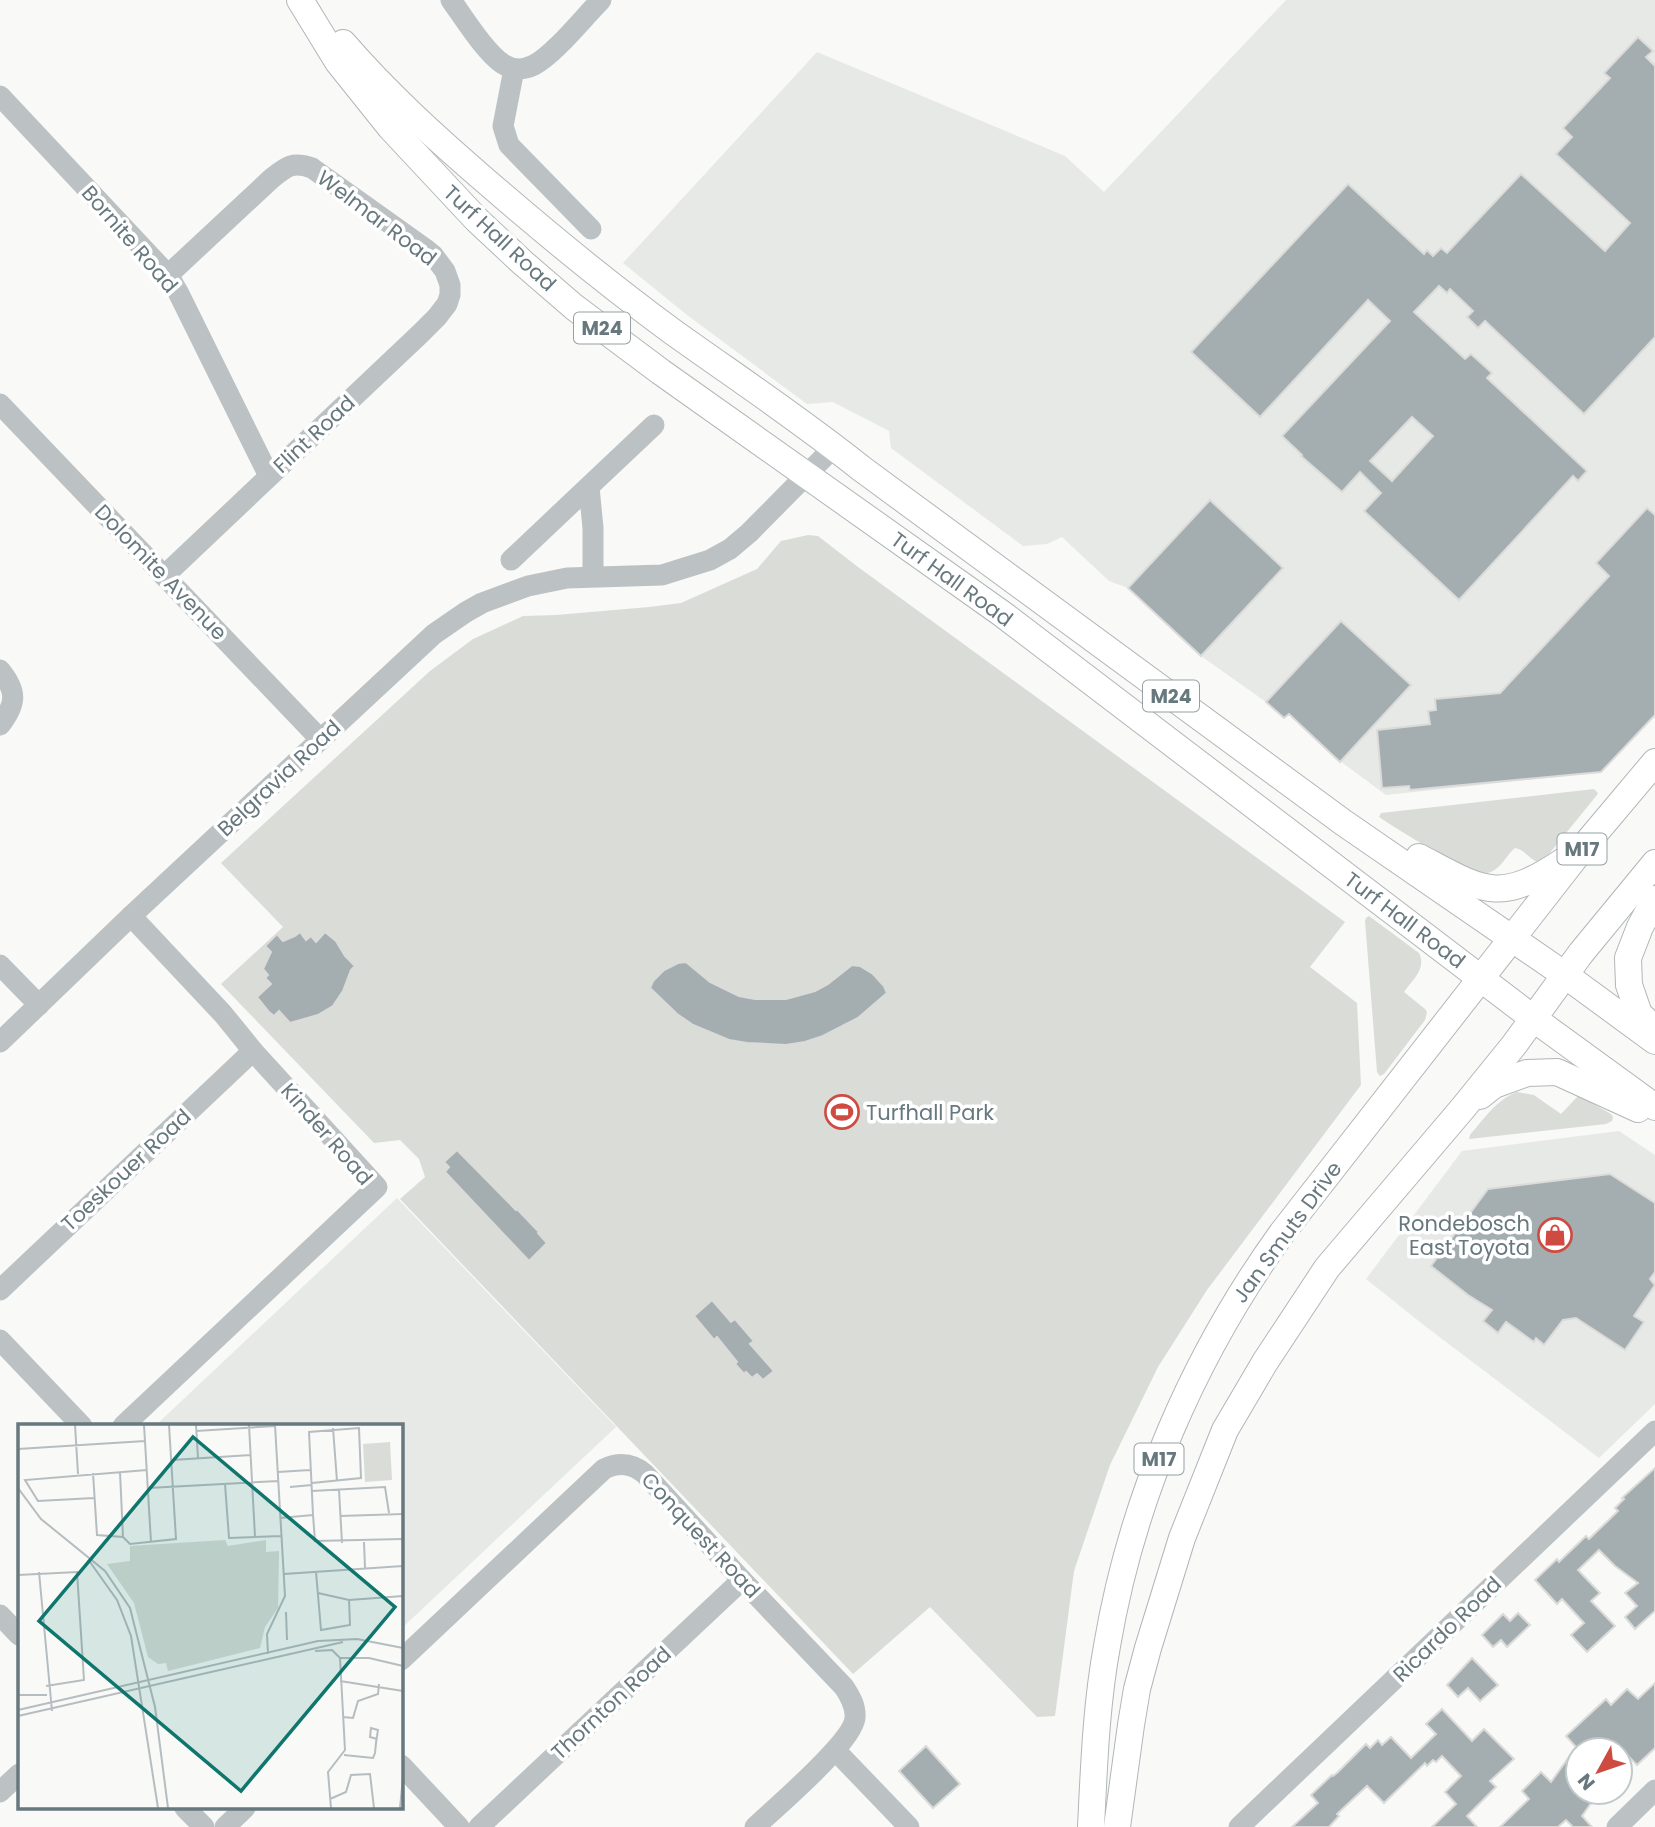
<svg xmlns="http://www.w3.org/2000/svg" width="1655" height="1827" viewBox="0 0 1655 1827" font-family="Poppins,sans-serif">
  <style>
    .built { fill: #e7e9e7 }
    .green { fill: #daddd7 }
    .building { fill: #a4aeb1; stroke: #dbdbd9; stroke-width: 2; fill-rule: evenodd }
    .lines { fill: none; stroke-linecap: round; stroke-linejoin: round }
    .major-casing { stroke: #b1b6b9; stroke-width: 28 }
    .minor { stroke: #bcc2c4; stroke-width: 21 }
    .major { stroke: #fff; stroke-width: 26 }
    .labels { text-anchor: middle; dominant-baseline: central; stroke-width: 7; stroke-linejoin: round; paint-order: stroke }
    .shield { fill: #fff; stroke: #95a0a5; stroke-width: 2 }
    .shield-label { font-size: 19px; font-weight: bold; fill: #67787e }
    .street-label { font-size: 21px; fill: #67787e; stroke: #fff }
    .poi-label { font-size: 21px; fill: #67787e; stroke: #fff; text-anchor: start }
    .inset-road { fill: none; stroke: #b6bdc0; stroke-width: 2 }
    .view { fill: #0f766e; fill-opacity: 0.15; stroke: #0f766e; stroke-width: 3.5 }
    .inset-edge { fill: none; stroke: #67787e; stroke-width: 3.5 }
  </style>
  <rect width="100%" height="100%" fill="#f9f9f7"/>
  <g class="built">
    <polygon points="1286,0 1655,0 1655,715 1601,772 1386,795 1340,761 1289,714 1284,718 1266,702 1201,656 1128,588 1109,581 1062,537 1047,544 1023,546 891,448 889,431 833,402 807,404 687,315 623,263 817,52 1065,156 1104,192"/>
    <polygon points="1619,1131 1655,1155 1655,1404 1599,1458 1425,1326 1366,1279 1462,1151"/>
    <polygon points="397,1198 616,1427 401,1629 401,1426 155,1426"/>
  </g>
  <g class="green">
    <polygon points="808,535 818,536 858,567 1345,922 1310,967 1357,1003 1361,1085 1207,1290 1158,1367 1110,1465 1074,1571 1055,1716 1037,1717 930,1607 853,1674 400,1199 425,1177 419,1159 400,1140 374,1143 221,984 283,927 221,863 430,671 473,639 523,616 556,615 649,607 681,603 757,569 781,541"/>
    <path d="M1594 789 1598 793 1597 795 1549 854 1537 862C1528 858 1525 850 1515 848 1505 856 1500 872 1486 873 1470 875 1395 828 1379 817L1381 813Z"/>
    <path d="M1369 916 1419 953C1427 969 1412 980 1404 992L1425 1009 1427 1012 1425 1020 1384 1074 1380 1076 1377 1072 1365 921 1366 918Z"/>
    <path d="M1517 1092 1534 1095 1561 1114 1577 1097 1580 1096 1611 1114 1613 1117 1612 1121 1606 1124 1469 1139 1470 1135C1483 1120 1497 1099 1517 1092Z"/>
  </g>
  <g class="building">
    <path d="M1638 37 1653 51 1646 57 1655 66V337L1584 414 1485 321 1478 328 1467 317 1473 311 1450 289 1447 293 1439 286 1414 312 1465 359 1471 354 1492 373 1487 378 1587 471 1578 481 1573 476 1459 600 1364 511 1381 493 1360 472 1342 492 1301 456 1302 455 1282 436 1390 321 1368 300 1260 417 1191 352 1348 184 1424 254 1427 250 1433 256 1441 248 1447 253 1521 174 1605 251 1630 223 1556 154 1572 137 1563 128 1610 78 1604 73ZM1412 417 1433 436 1392 481 1370 461Z"/>
    <polygon points="1210,500 1283,568 1201,656 1128,588"/>
    <polygon points="1647,508 1655,515 1655,715 1601,772 1410,790 1409,786 1382,788 1377,730 1430,724 1428,711 1436,710 1435,699 1500,693 1609,576 1596,563"/>
    <polygon points="1341,621 1411,685 1340,762 1289,714 1284,718 1266,702"/>
    <polygon points="300,932 306,940 311,936 316,942 325,932 336,941 345,956 355,966 351,970 343,991 333,1006 318,1015 290,1023 279,1011 274,1016 269,1012 257,997 271,984 265,978 268,975 263,969 271,952 265,946 277,934 283,941 295,936"/>
    <polygon points="686,962 710,982 739,996 755,999 786,999 815,991 828,984 852,965 860,966 873,974 884,986 887,993 858,1018 823,1036 805,1042 786,1045 747,1043 729,1040 693,1025 677,1014 650,988 653,981 664,970 678,963"/>
    <polygon points="457,1150 516,1210 517,1209 539,1232 538,1233 547,1243 529,1261 445,1172 449,1167 444,1162"/>
    <polygon points="1610,1174 1655,1203 1655,1272 1650,1279 1655,1285 1634,1316 1644,1322 1625,1350 1576,1318 1563,1320 1544,1345 1536,1338 1534,1342 1506,1322 1498,1333 1483,1321 1492,1310 1468,1295 1431,1266 1488,1189"/>
    <polygon points="712,1300 731,1322 735,1319 754,1341 750,1344 774,1371 763,1380 757,1374 752,1378 746,1372 744,1374 735,1364 737,1362 717,1337 714,1340 694,1316"/>
    <polygon points="1655,1468 1655,1611 1635,1629 1625,1617 1637,1606 1625,1593 1638,1583 1615,1566 1599,1550 1578,1570 1600,1593 1591,1601 1615,1626 1587,1652 1571,1635 1584,1623 1562,1599 1557,1604 1535,1580 1557,1559 1559,1562 1586,1536 1589,1539 1618,1511 1615,1508 1624,1499 1622,1498"/>
    <polygon points="1518,1613 1530,1625 1507,1647 1501,1640 1493,1647 1482,1635 1503,1614 1510,1621"/>
    <polygon points="1472,1658 1498,1685 1480,1701 1468,1688 1458,1697 1447,1685"/>
    <polygon points="1655,1683 1655,1748 1637,1765 1622,1750 1578,1749 1578,1792 1599,1792 1582,1816 1592,1827 1573,1827 1566,1820 1558,1827 1500,1827 1529,1799 1522,1791 1541,1772 1551,1782 1576,1747 1566,1736 1606,1699 1611,1705 1627,1689 1638,1699"/>
    <polygon points="1442,1709 1472,1741 1484,1729 1514,1759 1490,1781 1496,1787 1467,1816 1477,1827 1432,1827 1456,1804 1445,1792 1461,1776 1442,1756 1436,1762 1433,1760 1427,1766 1425,1763 1384,1803 1367,1786 1337,1814 1339,1816 1329,1827 1292,1827 1318,1803 1311,1795 1332,1775 1333,1776 1338,1772 1366,1744 1370,1748 1378,1740 1382,1745 1391,1737 1411,1758 1436,1734 1426,1724"/>
    <polygon points="926,1746 960,1784 933,1808 899,1771"/>
  </g>
  <g class="lines">
    <g class="major-casing">
      <g id="major">
        <polyline points="300,0 338,62 390,127 477,220 523,263 574,307 661,372 1001,613 1534,1019 1655,1107"/>
        <path d="M343 43C387 94 437 139 488 183 548 235 609 285 673 332 736 377 801 420 862 469L1344 823 1565 975 1655 1041"/>
        <path d="M1419 857C1483 891 1499 905 1565 860"/>
        <polyline points="1655,899 1640,927 1628,958 1629,985 1639,1014 1655,1029"/>
        <polyline points="1480,1096 1494,1085 1527,1073 1557,1072 1638,1109"/>
        <path d="M1091 1827C1094 1766 1096 1706 1107 1646 1132 1498 1194 1355 1282 1233L1581 850 1655 762"/>
        <polyline points="1117,1827 1131,1725 1137,1689 1148,1648 1182,1538 1225,1430 1265,1362 1327,1268 1463,1108 1514,1045 1581,953 1655,863"/>
      </g>
    </g>
    <g class="minor">
      <path d="M451 0C464 18 485 52 503 64 512 70 524 70 534 65 554 55 584 17 601 0"/>
      <polyline points="514,69 503,126 509,145 591,229"/>
      <polyline points="0,96 168,275 178,292 269,476"/>
      <polyline points="0,404 321,740"/>
      <polyline points="589,487 593,528 593,576"/>
      <polyline points="511,560 654,425"/>
      <path d="M164 576 420 334 437 317 447 304 450 295V285L445 271 433 255 427 250 312 168C292 161 286 167 271 179L168 275"/>
      <path d="M0 670C17 691 17 703 0 725"/>
      <polyline points="0,965 39,1005"/>
      <polyline points="0,1042 131,916 434,634 466,612 482,603 528,586 567,578 662,575 710,560 730,549 749,533 834,447"/>
      <polyline points="0,1290 253,1051"/>
      <polyline points="0,1340 82,1426"/>
      <polyline points="123,1426 377,1187 253,1051 223,1014 131,916"/>
      <polyline points="0,1615 19,1635"/>
      <path d="M401 1660 604 1469C619 1462 632 1463 645 1474L742 1580 844 1687C850 1696 856 1706 855 1718 853 1742 775 1808 755 1827"/>
      <polyline points="836,1751 909,1827"/>
      <polyline points="401,1765 459,1827"/>
      <polyline points="0,1792 19,1774"/>
      <polyline points="185,1808 204,1827"/>
      <polyline points="225,1827 245,1808"/>
      <polyline points="479,1827 742,1580"/>
      <polyline points="1239,1827 1655,1431"/>
      <polyline points="1617,1827 1655,1790"/>
    </g>
    <use href="#major" class="major"/>
  </g>
  <defs>
    <g id="stadium-ring" transform="scale(1.75)"><circle r="9.5" fill="#fff" stroke="#ce4b42" stroke-width="1.5"/><path d="M0-5a6.5 5 0 1 0 0 10a6.5 5 0 1 0 0-10ZM-3.5-1.8h7v3.6h-7Z" fill="#ce4b42"/></g>
    <g id="shop-ring" transform="scale(1.75)"><circle r="9.5" fill="#fff" stroke="#ce4b42" stroke-width="1.5"/><path d="M-5-2.5h2.3a2.7 3.5 0 0 1 5.4 0H5L5.5 6h-11ZM-1.5-2.5h3a1.5 2.3 0 0 0-3 0Z" fill="#ce4b42"/></g>
  </defs>
  <g fill-rule="evenodd">
    <use href="#stadium-ring" x="842" y="1112"/>
    <use href="#shop-ring" x="1555" y="1235"/>
  </g>
  <g class="labels">
    <g class="shield">
      <rect x="574" y="312.5" width="56" height="31" rx="5"/>
      <rect x="1143" y="680.5" width="56" height="31" rx="5"/>
      <rect x="1557.5" y="833.5" width="49" height="31" rx="5"/>
      <rect x="1134.5" y="1443.5" width="49" height="31" rx="5"/>
    </g>
    <g class="shield-label">
      <text x="602" y="328">M24</text>
      <text x="1171" y="696">M24</text>
      <text x="1582" y="849">M17</text>
      <text x="1159" y="1459">M17</text>
    </g>
    <g class="street-label">
      <text transform="translate(377 218) rotate(37)">Welmar Road</text>
      <text transform="translate(500 238) rotate(43)">Turf Hall Road</text>
      <text transform="translate(130 239) rotate(49)">Bornite Road</text>
      <text transform="translate(314 434) rotate(-43)">Flint Road</text>
      <text transform="translate(161 572) rotate(46)">Dolomite Avenue</text>
      <text transform="translate(952 579) rotate(36)">Turf Hall Road</text>
      <text transform="translate(279 778) rotate(-43)">Belgravia Road</text>
      <text transform="translate(1405 920) rotate(37)">Turf Hall Road</text>
      <text transform="translate(327 1134) rotate(49)">Kinder Road</text>
      <text transform="translate(126 1170) rotate(-43)">Toeskouer Road</text>
      <text transform="translate(1287 1232) rotate(-54)">Jan Smuts Drive</text>
      <text transform="translate(701 1535) rotate(47)">Conquest Road</text>
      <text transform="translate(1447 1629) rotate(-44)">Ricardo Road</text>
      <text transform="translate(611 1703) rotate(-43)">Thornton Road</text>
    </g>
    <g class="poi-label">
      <text x="866" y="1112">Turfhall Park</text>
      <text x="1530" y="1223" text-anchor="end">Rondebosch<tspan x="1530" dy="24">East Toyota</tspan></text>
    </g>
  </g>
  <g transform="translate(18 1424)">
    <rect width="385" height="385" fill="#f9f9f7"/>
    <path d="M372 18 374 56 347 58 345 20ZM207 116 210 122 248 116V128L261 127 260 184 247 203 242 224 150 247 148 239 140 240 130 233 116 179 89 140 112 137V122Z" fill="#daddd7"/>
    <path class="inset-road" d="M57 1 60 50M126 1 133 118M178 1 180 34M231 1 237 113M315 4 319 57M178 7 257 2M0 25 127 17M154 36 233 31M102 48 105 113M260 48 292 46M75 49 79 111 105 113M294 59 343 54 341 4 291 8 295 91 297 117 385 115M207 60 211 114 263 112M272 63 294 61M0 64 23 95 87 147 112 184 137 283 150 384M130 64 260 57M321 66 324 119M294 67 367 63 371 89M76 74 20 77 7 56 129 46M322 92 385 90M262 94 295 91M105 113 112 120 158 115 151 1M346 118 347 144M72 138 99 176 113 212 140 384M21 148 34 287M298 148 303 206 332 201 331 176M266 150 385 142M0 151 59 148 66 256 28 262M300 169 331 176 385 172M268 188 269 216M0 211V271M297 227 314 226 322 234 327 326 310 348 313 384M250 230 249 210 267 172 257 1M322 234H351L385 242M322 257 385 267M0 271H29M0 286 300 217 339 215 385 224M0 292 325 218M325 293 335 294 340 277 360 270 361 260M326 331 355 334 357 329 358 319 360 306 353 304 352 313 359 315M312 375 328 368 333 351 352 350 356 384M382 384 385 353"/>
    <path class="view" d="M175 13 377 183 223 367 21 197Z"/>
    <rect width="385" height="385" class="inset-edge"/>
  </g>
  <g transform="translate(1599 1771) rotate(230)"><circle r="33" fill="#ffffff" stroke="#c2c9cb" stroke-width="2"/>
  <path d="M0-5L12 26L0 18L-12 26Z" fill="#ce4b42"/>
  <text y="-10" font-size="19" font-weight="bold" text-anchor="middle" fill="#67787e">N</text>
  </g>
</svg>
